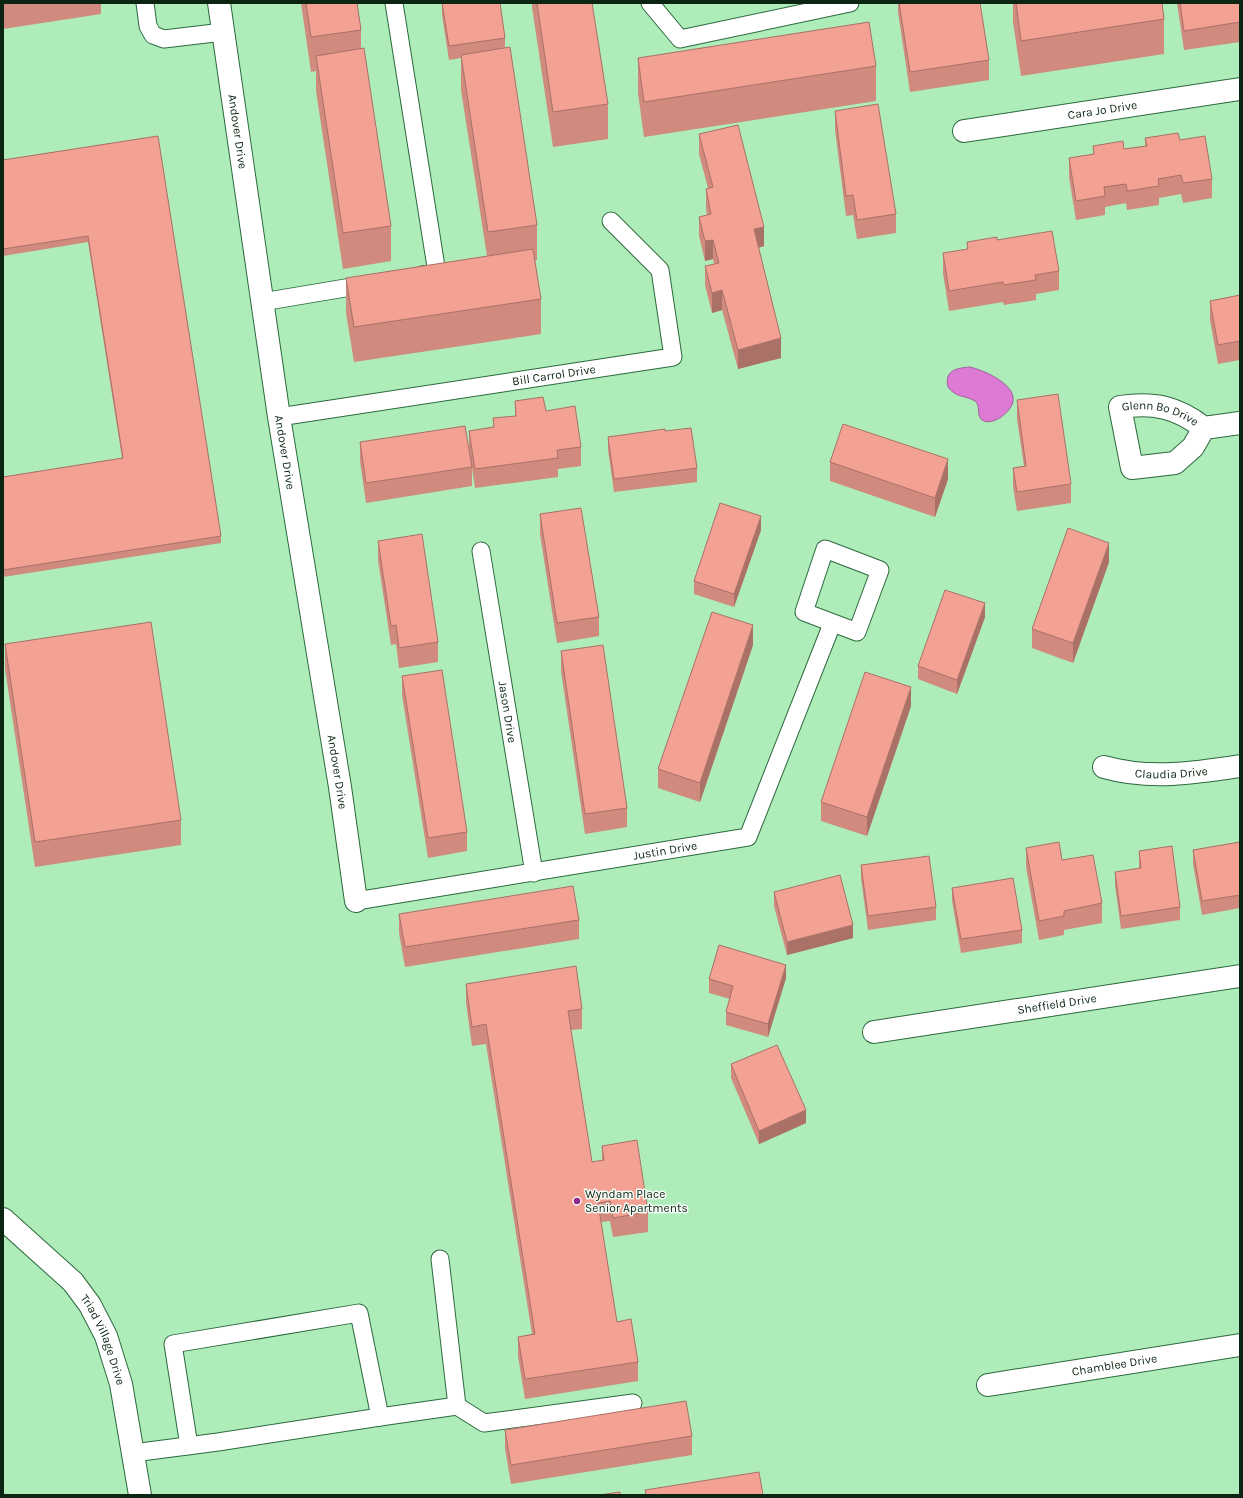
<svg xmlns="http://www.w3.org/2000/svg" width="1243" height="1498" viewBox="0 0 1243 1498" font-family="Karla,sans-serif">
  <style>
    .water { fill: #dd7bd4; stroke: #9e619a }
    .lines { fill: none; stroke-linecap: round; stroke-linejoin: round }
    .service-casing { stroke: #2d693e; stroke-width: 19 }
    .minor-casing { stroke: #2d693e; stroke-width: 24 }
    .tertiary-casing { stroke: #2d693e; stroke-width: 24 }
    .service { stroke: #fff; stroke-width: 17 }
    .minor { stroke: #fff; stroke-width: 22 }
    .tertiary { stroke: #fff; stroke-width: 22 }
    .wall { fill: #d08a7e }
    .shaded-wall { fill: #a97167 }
    .building { fill: #f2a193; stroke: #a97167 }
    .poi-dot { fill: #92298c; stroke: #f7fdf8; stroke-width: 1.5 }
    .labels { text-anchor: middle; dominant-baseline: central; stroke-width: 3; stroke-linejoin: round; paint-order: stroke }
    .street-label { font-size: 12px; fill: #0c2513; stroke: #f7fdf8 }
    .poi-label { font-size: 12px; fill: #0c2513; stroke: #f7fdf8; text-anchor: start }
  </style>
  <rect width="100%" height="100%" fill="#aeecba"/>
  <path class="water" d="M970 367C983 370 1016 384 1013 401 1012 411 993 427 982 420 976 415 981 405 975 401 965 395 956 398 948 387 944 370 957 368 970 367Z"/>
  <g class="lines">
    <g class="service-casing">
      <g id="service">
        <polyline points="145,3 148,26 153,35 164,39 223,32"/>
        <polyline points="394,3 437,273 422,275"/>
        <polyline points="650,3 680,39 850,3"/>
        <polyline points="262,302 369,284"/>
        <path id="s1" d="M279 417 673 357 660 270 611 221"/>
        <polygon points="825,549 880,570 857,632 804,612"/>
        <path id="s2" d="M481 551 534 873"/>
        <path id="s3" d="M356 901 748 837 832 624"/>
        <polyline points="457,1406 484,1423 633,1403"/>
        <polyline points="380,1417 457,1406 440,1259"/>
        <polyline points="133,1453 218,1442 380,1417 359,1313 173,1344 189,1446"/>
      </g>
    </g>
    <g class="minor-casing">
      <g id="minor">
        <path id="s4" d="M219 3 279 417 340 787 356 901"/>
        <path id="s5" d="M964 131 1240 89"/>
        <path id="s6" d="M1204 428 1193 447 1175 463 1132 468 1120 407C1154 402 1177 407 1204 428L1240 423"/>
        <path id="s7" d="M1104 767C1149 780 1195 773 1240 766"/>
        <path id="s8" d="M874 1032 1240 976"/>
        <path id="s9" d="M988 1385 1240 1345"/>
      </g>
    </g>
    <g class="tertiary-casing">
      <g id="tertiary">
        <path id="s10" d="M3 1219 73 1282 90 1305 106 1336 121 1384 140 1495"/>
      </g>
    </g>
    <use href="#service" class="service"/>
    <use href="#minor" class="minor"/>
    <use href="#tertiary" class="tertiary"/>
  </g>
  <g class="wall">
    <polygon points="3,3 101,3 101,14 3,29"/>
    <polygon points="301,3 357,3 361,30 361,49 391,226 391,261 343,269 316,91 316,71 311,72"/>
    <polygon points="442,3 505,38 505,48 537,225 537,260 535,260 541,299 541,334 354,362 346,313 346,278 487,256 461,90 461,58 449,60 442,15"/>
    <polygon points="532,3 592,3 608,104 608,139 553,147 532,7"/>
    <polygon points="898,3 980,3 989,60 989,80 910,92 898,12"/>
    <polygon points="1013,3 1162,3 1164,19 1164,54 1021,76 1013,22"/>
    <polygon points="1177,3 1240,3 1240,42 1184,50"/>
    <polygon points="638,58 876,66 876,101 644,137 638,93"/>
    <polygon points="835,111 896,214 896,233 857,239 853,215 846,216 835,130"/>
    <polygon points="699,134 764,246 758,248 781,358 738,369 722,310 712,313 705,285 705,266 714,264 713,259 705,261 699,236 699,217 707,215 706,208 706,189 708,188 699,154"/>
    <polygon points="158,136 221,536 221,543 3,577 3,477 122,458 88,242 3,256 3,160"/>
    <polygon points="1145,138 1180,140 1212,179 1212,198 1183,203 1181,194 1159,198 1159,205 1127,210 1126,203 1105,207 1105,215 1076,220 1069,177 1069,158 1093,154 1093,146 1124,149 1145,146"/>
    <polygon points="997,240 1059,271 1059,290 1036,294 1036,300 1004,305 1003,302 949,311 943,273 943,253 967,249 967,242"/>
    <polygon points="1240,295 1240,360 1218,364 1210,320 1210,301"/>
    <polygon points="1017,400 1071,484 1071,503 1017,511 1013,487 1013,468 1024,466 1017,419"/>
    <polygon points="515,401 546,411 581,447 581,466 558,469 558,477 475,488 472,468 472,486 366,503 360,461 360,442 469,450 469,431 493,427 493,418 515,416"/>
    <polygon points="665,431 697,468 697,482 614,492 608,450 608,437"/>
    <polygon points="830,462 948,479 935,517 830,481"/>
    <polygon points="1239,477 1240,477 1240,494 1239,490"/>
    <polygon points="540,514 599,617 599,636 557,643 540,534"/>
    <polygon points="761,530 734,607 694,594 694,581"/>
    <polygon points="378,541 438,642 438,662 399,668 396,644 391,645 378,560"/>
    <polygon points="1109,562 1073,663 1032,648 1032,629"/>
    <polygon points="985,617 957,694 918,679 918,666"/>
    <polygon points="5,644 181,820 181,845 35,867 5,669"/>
    <polygon points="753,645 700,802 658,788 658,769"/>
    <polygon points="561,651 627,808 627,827 585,834 561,671"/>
    <polygon points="402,676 467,832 467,851 428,858 402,695"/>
    <polygon points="911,706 867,836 821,821 821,802"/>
    <polygon points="1240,842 1240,908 1202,915 1193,864 1193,850"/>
    <polygon points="1026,848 1062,860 1102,903 1102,923 1064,930 1064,935 1039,940 1026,867"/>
    <polygon points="1139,851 1180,907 1180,920 1121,929 1115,885 1115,872 1139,868"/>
    <polygon points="861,865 936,907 936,920 868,930 861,878"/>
    <polygon points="952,888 1022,930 1022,943 961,953 952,901"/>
    <polygon points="774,892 853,938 787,955 774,906"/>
    <polygon points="399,914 579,920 579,939 405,967 399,933"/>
    <polygon points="786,978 768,1037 726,1025 726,1012 730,999 709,993 709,979"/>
    <polygon points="466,984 582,1009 582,1029 571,1030 592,1162 602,1161 602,1146 648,1212 648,1232 613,1237 610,1221 601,1222 617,1322 638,1362 638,1381 525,1399 518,1356 518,1337 532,1334 486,1044 472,1046 466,1003"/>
    <polygon points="731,1064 806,1123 759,1144 731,1078"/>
    <polygon points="505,1430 692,1436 692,1455 511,1484 505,1449"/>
  </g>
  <g class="shaded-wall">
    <polygon points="764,227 764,246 754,249 754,229"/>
    <polygon points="713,240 713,259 705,261 705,241"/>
    <polygon points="722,290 722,310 712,313 712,293"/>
    <polygon points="781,338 781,358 738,369 738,350"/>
    <polygon points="948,459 948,479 935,517 935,498"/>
    <polygon points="761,516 761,530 734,607 734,594"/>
    <polygon points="1109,543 1109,562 1073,663 1073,643"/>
    <polygon points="985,603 985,617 957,694 957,680"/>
    <polygon points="753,625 753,645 700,802 700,783"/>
    <polygon points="911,687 911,706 867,836 867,817"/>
    <polygon points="853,925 853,938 787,955 787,942"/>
    <polygon points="786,965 786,978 768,1037 768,1024"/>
    <polygon points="806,1110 806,1123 759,1144 759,1131"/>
  </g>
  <g class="building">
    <polygon points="306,3 357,3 361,30 311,37"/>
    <polygon points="442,3 500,3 505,38 449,46"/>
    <polygon points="537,3 592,3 608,104 553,112"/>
    <polygon points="899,3 980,3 989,60 910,72"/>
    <polygon points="1016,3 1162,3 1164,19 1021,41"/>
    <polygon points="1180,3 1240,3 1240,22 1184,31"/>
    <polygon points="869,22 876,66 644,102 638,58"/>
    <polygon points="510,47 537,225 488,232 461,55"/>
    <polygon points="364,48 391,226 343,233 316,56"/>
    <polygon points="878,104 896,214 857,220 853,195 846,196 835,111"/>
    <polygon points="738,125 764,227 754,229 781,338 738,350 722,290 712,293 705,266 719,263 713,240 705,241 699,217 711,214 706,189 713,187 699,134"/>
    <polygon points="1178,133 1180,140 1205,136 1212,179 1183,183 1181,175 1158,179 1159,186 1127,191 1126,184 1104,187 1105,196 1076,201 1069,158 1094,154 1093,146 1123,141 1124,149 1147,146 1145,138"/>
    <polygon points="158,136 221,536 3,570 3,477 123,458 88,236 3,249 3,160"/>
    <polygon points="1052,231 1059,271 1035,275 1036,280 1004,285 1003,282 949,291 943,253 968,249 967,242 997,237 997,240"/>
    <polygon points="533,249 541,299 354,327 346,278"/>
    <polygon points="1240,295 1240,341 1218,345 1210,301"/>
    <polygon points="1058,394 1071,484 1017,492 1013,468 1026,466 1017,400"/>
    <polygon points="543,397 546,411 575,406 581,447 557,450 558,458 475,469 469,431 494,427 493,418 516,416 515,401"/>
    <polygon points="843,424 948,459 935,498 830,462"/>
    <polygon points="465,426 472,467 366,483 360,442"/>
    <polygon points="691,428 697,468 614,479 608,437 665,429 665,431"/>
    <polygon points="720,503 761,516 734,594 694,581"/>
    <polygon points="581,508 599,617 557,623 540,514"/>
    <polygon points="1068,528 1109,543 1073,643 1032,629"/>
    <polygon points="422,534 438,642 399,648 396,625 391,626 378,541"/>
    <polygon points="945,590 985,603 957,680 918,666"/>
    <polygon points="712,612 753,625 700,783 658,769"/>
    <polygon points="151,622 181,820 35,842 5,644"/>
    <polygon points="603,645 627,808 585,814 561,651"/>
    <polygon points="442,670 467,832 428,838 402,676"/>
    <polygon points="865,672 911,687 867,817 821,802"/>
    <polygon points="1059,842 1062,860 1093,855 1102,903 1064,911 1064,916 1039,921 1026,848"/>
    <polygon points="1240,842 1240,895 1202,901 1193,850"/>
    <polygon points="1172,846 1180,907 1121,916 1115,872 1141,868 1139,851"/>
    <polygon points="929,856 936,907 868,916 861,865"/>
    <polygon points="840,875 853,925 787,942 774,892"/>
    <polygon points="1013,878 1022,930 961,939 952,888"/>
    <polygon points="573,886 579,920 405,947 399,914"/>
    <polygon points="719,945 786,965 768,1024 726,1012 733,986 709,979"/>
    <polygon points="576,966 582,1009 568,1011 592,1162 604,1160 602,1146 637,1140 648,1212 613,1218 610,1201 598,1203 617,1322 631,1319 638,1362 525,1379 518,1337 535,1334 486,1024 472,1027 466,984"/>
    <polygon points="777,1045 806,1110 759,1131 731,1064"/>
    <polygon points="686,1401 692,1436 511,1465 505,1430"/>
    <polygon points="759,1472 763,1495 646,1495 645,1490"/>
    <polygon points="620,1492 620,1495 599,1495"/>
  </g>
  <circle class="poi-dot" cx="577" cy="1201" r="4"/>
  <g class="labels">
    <g class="street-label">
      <text stroke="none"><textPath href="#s5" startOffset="140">Cara Jo Drive</textPath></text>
      <text stroke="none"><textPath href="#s4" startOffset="130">Andover Drive</textPath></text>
      <text stroke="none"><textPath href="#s1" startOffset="278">Bill Carrol Drive</textPath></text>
      <text stroke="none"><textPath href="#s6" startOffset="193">Glenn Bo Drive</textPath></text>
      <text stroke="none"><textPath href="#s4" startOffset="454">Andover Drive</textPath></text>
      <text stroke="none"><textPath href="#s2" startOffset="163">Jason Drive</textPath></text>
      <text stroke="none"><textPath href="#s7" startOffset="68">Claudia Drive</textPath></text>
      <text stroke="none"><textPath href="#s4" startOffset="778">Andover Drive</textPath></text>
      <text stroke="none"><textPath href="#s3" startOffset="313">Justin Drive</textPath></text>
      <text stroke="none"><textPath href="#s8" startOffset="185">Sheffield Drive</textPath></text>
      <text stroke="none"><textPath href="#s10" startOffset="160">Triad Village Drive</textPath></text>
      <text stroke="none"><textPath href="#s9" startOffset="128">Chamblee Drive</textPath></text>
    </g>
    <g class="poi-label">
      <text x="585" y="1194">Wyndam Place<tspan x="585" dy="14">Senior Apartments</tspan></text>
    </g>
  </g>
  <rect width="1243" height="1498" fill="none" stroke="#0c2513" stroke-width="8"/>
</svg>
